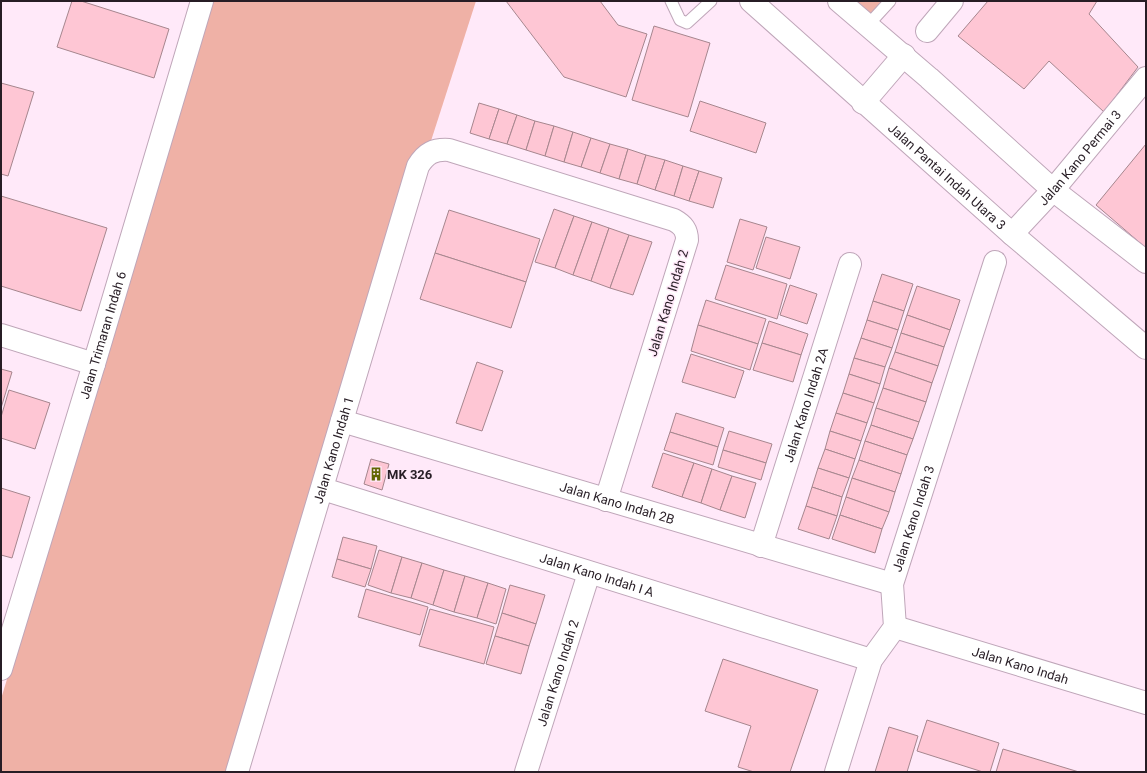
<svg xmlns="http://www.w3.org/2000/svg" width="1147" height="773" viewBox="0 0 1147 773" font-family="Roboto,sans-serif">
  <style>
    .green { fill: #efb1a6 }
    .building { fill: #fec6d4; stroke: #a6868e }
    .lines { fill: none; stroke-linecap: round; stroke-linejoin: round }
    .service-casing { stroke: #bfa6b9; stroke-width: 13 }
    .minor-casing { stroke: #bfa6b9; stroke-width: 24 }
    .service { stroke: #fff; stroke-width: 11 }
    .minor { stroke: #fff; stroke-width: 22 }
    .labels { text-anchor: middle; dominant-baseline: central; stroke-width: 3; stroke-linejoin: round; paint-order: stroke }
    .street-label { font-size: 13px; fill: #271d25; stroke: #ffe9f9 }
    .poi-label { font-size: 13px; font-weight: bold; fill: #271d25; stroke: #ffe9f9; text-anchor: start }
  </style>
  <rect width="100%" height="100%" fill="#ffe9f9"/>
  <g class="green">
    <polygon points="213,1 476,1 228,772 1,772 1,699"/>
    <polygon points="857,1 894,1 878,20"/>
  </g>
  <g class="building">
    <polygon points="72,1 81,1 169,29 154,78 57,47"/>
    <polygon points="506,1 600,1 618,25 647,34 626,97 564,77"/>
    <polygon points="988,1 1097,1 1089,14 1138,67 1104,112 1049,61 1024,89 958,36"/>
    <polygon points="654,26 710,43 688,117 632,100"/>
    <polygon points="1,83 34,92 8,176 1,174"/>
    <polygon points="700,101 766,123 756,153 690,131"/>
    <polygon points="479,103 499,109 489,139 470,133"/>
    <polygon points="499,109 517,115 507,144 489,139"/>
    <polygon points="517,115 535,121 526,150 507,144"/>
    <polygon points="535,121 554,126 545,156 526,150"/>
    <polygon points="554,126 573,132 564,162 545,156"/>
    <polygon points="573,132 591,138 581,167 564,162"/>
    <polygon points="591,138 610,144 600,173 581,167"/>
    <polygon points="610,144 628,149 619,179 600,173"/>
    <polygon points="1146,144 1146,248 1096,205"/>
    <polygon points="628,149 646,155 637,184 619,179"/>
    <polygon points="646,155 665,160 655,190 637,184"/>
    <polygon points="665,160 683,166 674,196 655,190"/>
    <polygon points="683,166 699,171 689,201 674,196"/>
    <polygon points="699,171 722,178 713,208 689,201"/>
    <polygon points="1,196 107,228 81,311 1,286"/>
    <polygon points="554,209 574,216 555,268 535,262"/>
    <polygon points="449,210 540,239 526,282 435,253"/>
    <polygon points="574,216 592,222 573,275 555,268"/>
    <polygon points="740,219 767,227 753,270 727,262"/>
    <polygon points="592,222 609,228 591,281 573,275"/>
    <polygon points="609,228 629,235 610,288 591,281"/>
    <polygon points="629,235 652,242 633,295 610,288"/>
    <polygon points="766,237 800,247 790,279 756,268"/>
    <polygon points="435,253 526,282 511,328 420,299"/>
    <polygon points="726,265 787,284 777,319 715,299"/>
    <polygon points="882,274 913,284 904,311 873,301"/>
    <polygon points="790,285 817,294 807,324 780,315"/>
    <polygon points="917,286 960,300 950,330 907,315"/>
    <polygon points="706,300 766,319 758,344 698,325"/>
    <polygon points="873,301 904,311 898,330 867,320"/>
    <polygon points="907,315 950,330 944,347 901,333"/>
    <polygon points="867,320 898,330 892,348 861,338"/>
    <polygon points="769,321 808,334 801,355 762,343"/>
    <polygon points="698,325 758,344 750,370 691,351"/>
    <polygon points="901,333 944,347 938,366 895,352"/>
    <polygon points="861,338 892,348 885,367 854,358"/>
    <polygon points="762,343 801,355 793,382 753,370"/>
    <polygon points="895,352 938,366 932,383 889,368"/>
    <polygon points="691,354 744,371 735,398 682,382"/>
    <polygon points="854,358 885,367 880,384 849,374"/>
    <polygon points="477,362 503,371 482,431 456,423"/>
    <polygon points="889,368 932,383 926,402 883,388"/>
    <polygon points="1,369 12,372 1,408"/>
    <polygon points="849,374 880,384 874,403 843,393"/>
    <polygon points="883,388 926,402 919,422 876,408"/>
    <polygon points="9,390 50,403 35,449 1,438 1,417"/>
    <polygon points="843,393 874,403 867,423 836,413"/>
    <polygon points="876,408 919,422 913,439 871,425"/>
    <polygon points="676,413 724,428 718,447 670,432"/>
    <polygon points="836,413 867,423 861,441 830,431"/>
    <polygon points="871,425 913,439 907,455 865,441"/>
    <polygon points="729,431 772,444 766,463 723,450"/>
    <polygon points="830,431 861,441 855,459 825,449"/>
    <polygon points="670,432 718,447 713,465 664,450"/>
    <polygon points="865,441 907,455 901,474 859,460"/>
    <polygon points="825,449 855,459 849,478 818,468"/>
    <polygon points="723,450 766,463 761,480 718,467"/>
    <polygon points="663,453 694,463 682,497 652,487"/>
    <polygon points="371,459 389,464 382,490 364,484"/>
    <polygon points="859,460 901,474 895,492 852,478"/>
    <polygon points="694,463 712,469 701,503 682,497"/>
    <polygon points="818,468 849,478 842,497 812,487"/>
    <polygon points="712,469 732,476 720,510 701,503"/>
    <polygon points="732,476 756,483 745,518 720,510"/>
    <polygon points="852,478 895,492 889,512 846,497"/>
    <polygon points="812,487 842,497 837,516 806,506"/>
    <polygon points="1,488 30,497 12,558 1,555"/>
    <polygon points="846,497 889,512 882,529 840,515"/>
    <polygon points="806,506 837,516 829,539 798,529"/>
    <polygon points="840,515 882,529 875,553 832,539"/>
    <polygon points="343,537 377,546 371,569 337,559"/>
    <polygon points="379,550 402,557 391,593 368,585"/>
    <polygon points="402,557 422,563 411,598 391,593"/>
    <polygon points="337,559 371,569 365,587 332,577"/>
    <polygon points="422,563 444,570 433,605 411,598"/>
    <polygon points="444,570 465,576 454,612 433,605"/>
    <polygon points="465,576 488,583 477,618 454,612"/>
    <polygon points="488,583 506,589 496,624 477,618"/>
    <polygon points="510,585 545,595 536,624 502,613"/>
    <polygon points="366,589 428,607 420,635 358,617"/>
    <polygon points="430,609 494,627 484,664 419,646"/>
    <polygon points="502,613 536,624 529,646 495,636"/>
    <polygon points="495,636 529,646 521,674 486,664"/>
    <polygon points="723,659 818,690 790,772 754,772 738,767 751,726 705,711"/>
    <polygon points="927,720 999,743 990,772 983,772 917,751"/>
    <polygon points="889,727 918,736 907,772 875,772"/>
    <polygon points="1003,749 1079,772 996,772"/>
  </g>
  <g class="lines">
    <g class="service-casing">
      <g id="service">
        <polyline points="671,1 680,20 687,23 711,1"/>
        <polyline points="868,25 890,1"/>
      </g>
    </g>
    <g class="minor-casing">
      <g id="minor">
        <path id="s1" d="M751 1 1012 234 1146 348"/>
        <polyline points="839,1 929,78 1053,190 1146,262"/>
        <polyline points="927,31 952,1"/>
        <polyline points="863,103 904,55"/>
        <path id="s2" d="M1012 234 1053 190 1146 78"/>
        <polyline points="1,335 94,364"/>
        <path id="s3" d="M342 421 892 584"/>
        <path id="s4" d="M323 489 871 660"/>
        <path id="s5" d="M761 546 850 264"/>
        <path id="s6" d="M895 627 1146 703"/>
        <path id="s7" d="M1 669 94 364 202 1"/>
        <path id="s8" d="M237 772 418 166C426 153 434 149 449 150L674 220C683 225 687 230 687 240L606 500"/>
        <path id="s9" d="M526 772 589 573"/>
        <path id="s10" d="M836 772 871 660 895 627 892 584 995 262"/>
      </g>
    </g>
    <use href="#service" class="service"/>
    <use href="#minor" class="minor"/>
  </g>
  <defs>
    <g id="building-bare" transform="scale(1.08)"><path d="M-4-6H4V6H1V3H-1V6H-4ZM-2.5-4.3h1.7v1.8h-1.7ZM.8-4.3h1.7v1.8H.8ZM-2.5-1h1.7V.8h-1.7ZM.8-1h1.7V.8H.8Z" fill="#636601" stroke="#ffe9f9" stroke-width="2.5" paint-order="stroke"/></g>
  </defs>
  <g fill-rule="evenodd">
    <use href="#building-bare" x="376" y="474"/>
  </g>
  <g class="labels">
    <g class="street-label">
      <text stroke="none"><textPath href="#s2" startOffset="102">Jalan Kano Permai 3</textPath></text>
      <text stroke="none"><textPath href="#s1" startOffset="263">Jalan Pantai Indah Utara 3</textPath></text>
      <text transform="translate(668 303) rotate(-73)">Jalan Kano Indah 2</text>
      <text stroke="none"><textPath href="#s7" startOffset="349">Jalan Trimaran Indah 6</textPath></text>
      <text stroke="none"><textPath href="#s5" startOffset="148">Jalan Kano Indah 2A</textPath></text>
      <text stroke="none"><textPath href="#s8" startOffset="336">Jalan Kano Indah 1</textPath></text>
      <text stroke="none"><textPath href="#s3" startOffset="287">Jalan Kano Indah 2B</textPath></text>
      <text stroke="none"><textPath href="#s10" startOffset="270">Jalan Kano Indah 3</textPath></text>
      <text stroke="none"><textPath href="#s4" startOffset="287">Jalan Kano Indah I A</textPath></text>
      <text stroke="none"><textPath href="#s6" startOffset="131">Jalan Kano Indah</textPath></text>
      <text stroke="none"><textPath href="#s9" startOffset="104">Jalan Kano Indah 2</textPath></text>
    </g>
    <g class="poi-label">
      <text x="387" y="474">MK 326</text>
    </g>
  </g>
  <rect width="1147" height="773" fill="none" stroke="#271d25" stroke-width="4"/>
</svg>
